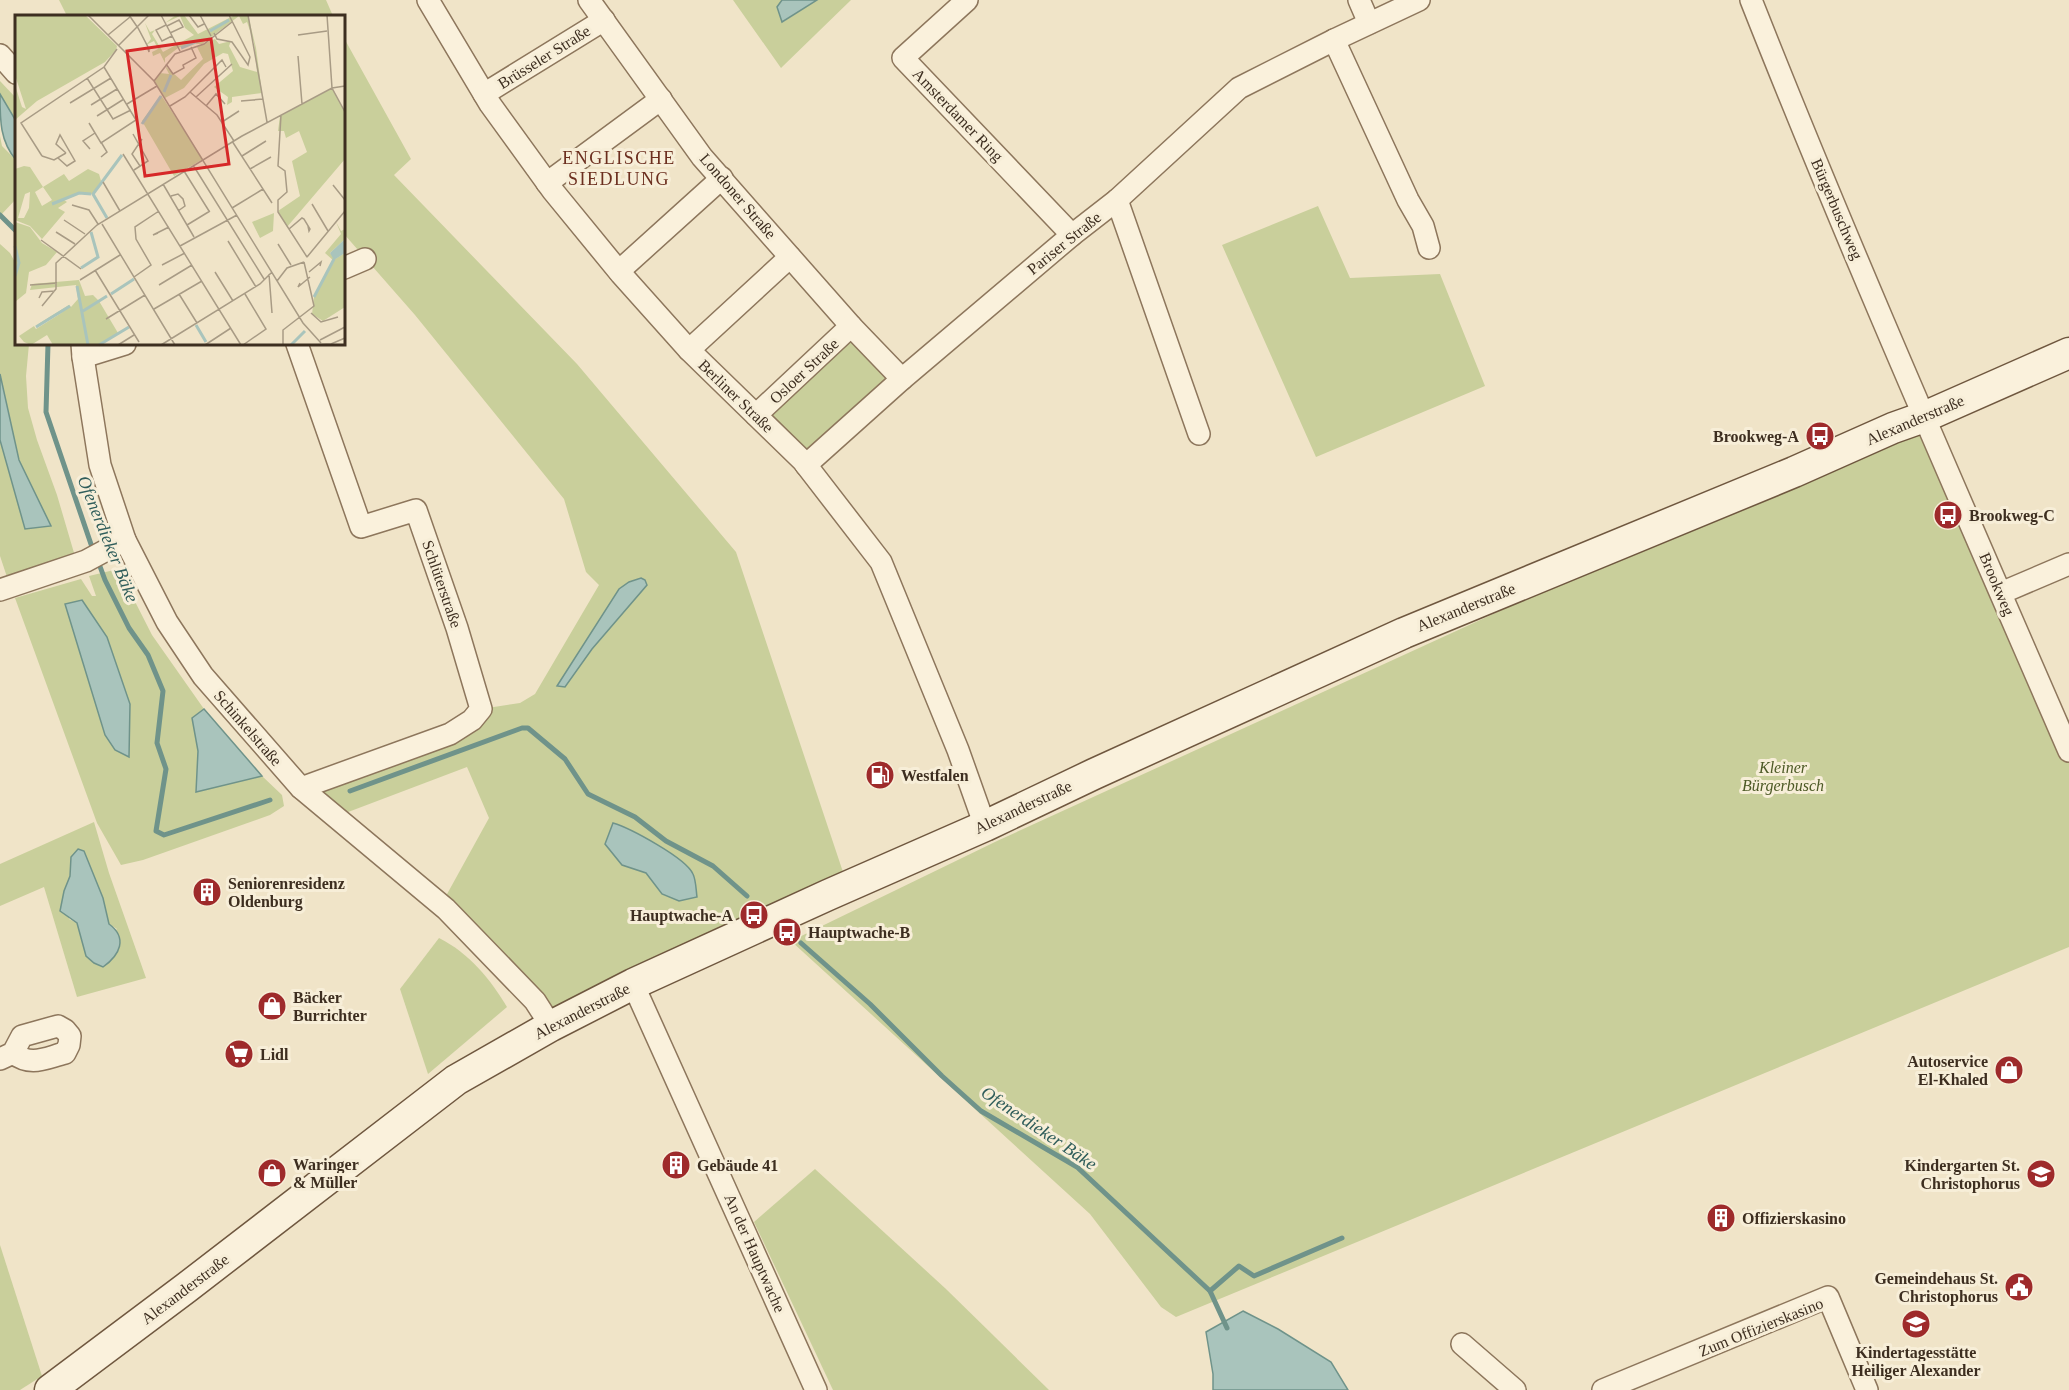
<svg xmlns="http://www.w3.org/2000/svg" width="2069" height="1390" viewBox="0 0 2069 1390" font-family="'Times New Roman',serif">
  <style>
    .green { fill: #c9cf9b; fill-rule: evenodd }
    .water { fill: #a9c4bc; stroke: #6f938a; stroke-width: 1.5 }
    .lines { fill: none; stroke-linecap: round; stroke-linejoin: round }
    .stream { stroke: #6f938a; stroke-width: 5 }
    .street-casing { stroke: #8d765c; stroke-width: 24 }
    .secondary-casing { stroke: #6f573f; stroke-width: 33 }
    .street { stroke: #faf1dc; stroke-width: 21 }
    .secondary { stroke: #faf1dc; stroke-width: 30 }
    .labels { text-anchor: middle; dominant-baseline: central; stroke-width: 6; stroke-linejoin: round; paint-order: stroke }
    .street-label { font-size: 16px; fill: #3d2e20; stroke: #f7eed8 }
    .poi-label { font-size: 16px; font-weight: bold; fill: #3d2e20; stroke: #f7eed8; text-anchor: start }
    .park-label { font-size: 16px; font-style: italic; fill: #4d5a26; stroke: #f7eed8 }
    .neighbourhood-label { font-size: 18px; letter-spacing: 1.5px; fill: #6b2e1e; stroke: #f7eed8 }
    .water-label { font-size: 18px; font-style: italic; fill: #2f5d5a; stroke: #f7eed8 }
    .inset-river { fill: none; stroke: #a9c4bc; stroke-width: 3 }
    .inset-road { fill: none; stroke: #a89b85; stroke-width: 1.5 }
    .view { fill: #d62828; fill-opacity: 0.15; stroke: #d62828; stroke-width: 3 }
    .inset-edge { fill: none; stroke: #3d2e20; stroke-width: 3 }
  </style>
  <rect width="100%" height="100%" fill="#f0e4c8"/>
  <g class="green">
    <polygon points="59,0 326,0 333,16 67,16"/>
    <polygon points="733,0 782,0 777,7 783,22 817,0 851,0 781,68"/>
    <polygon points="344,38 411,159 394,175 577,364 736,552 846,881 551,1026 441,905 489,818 467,767 335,817 301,788 481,709 520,703 535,694 599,585 586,572 564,499 415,315 344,234"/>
    <polygon points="0,81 16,98 16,121 0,94"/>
    <polygon points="0,136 2,146 16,160 16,199 0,216"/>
    <polygon points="1318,206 1350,278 1440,274 1485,386 1316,457 1222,245"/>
    <polygon points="0,244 10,253 16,264 16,344 29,344 26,376 28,408 37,440 57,495 77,563 10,586 0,556 0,440 25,528 50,525 19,460 0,374"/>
    <polygon points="851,326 902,379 803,461 756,415"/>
    <polygon points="1924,417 2069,751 2069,947 1176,1317 1161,1307 1090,1214 791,941 997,841"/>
    <path d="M114 570 124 580 152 635 204 709 192 718 198 751 196 791 262 776 282 795 284 806 270 815 143 860 121 865 97 823 15 598 81 579 92 596H96L89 576ZM82 600 107 637 130 704 128 756Z"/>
    <path d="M94 822 109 873 146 978 77 997 44 887 0 906V864ZM84 851 109 924 117 929 86 956 77 923 69 919 64 891 70 876 71 863Z"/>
    <path d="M439 938C469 953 491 980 507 1007L428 1074 400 989Z"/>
    <polygon points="815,1169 946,1289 1049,1390 833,1390 754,1222"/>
    <polygon points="0,1245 42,1376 20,1390 0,1390"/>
  </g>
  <g class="water">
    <polygon points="782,0 817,0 782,22 777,7"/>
    <path d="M0 94 16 121V160C0 141 0 121 0 94Z"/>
    <polygon points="0,374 19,460 51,526 25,529 0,440"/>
    <polygon points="641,578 645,580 647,585 592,649 565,687 557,686 619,589 629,582"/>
    <polygon points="82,600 107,637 130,704 129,757 115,750 105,735 65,604"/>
    <polygon points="204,709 262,776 196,792 198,751 192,718"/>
    <path d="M613 823C630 828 686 858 693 874 696 880 696 890 697 897L679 901 662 894 646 873 622 865 605 844Z"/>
    <path d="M78 849 84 851 103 898 109 924C128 938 120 955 103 967L94 963 86 956 77 923 60 911 64 891 70 876 71 857Z"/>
    <polygon points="1243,1311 1278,1329 1331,1362 1348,1390 1213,1390 1213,1374 1206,1332"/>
  </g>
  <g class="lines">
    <g class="stream">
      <polyline points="0,215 16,231"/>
      <polyline points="48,344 46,412 94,553"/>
      <polyline points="98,561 105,580 129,628 148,655 163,691 157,743 166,769 156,831 164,835 270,800"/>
      <polyline points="350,791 522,728 528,728 565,759 588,794 635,817 666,841 713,866 747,896"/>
      <polyline points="801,943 870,1004 942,1076 981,1111 1077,1167 1210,1291 1227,1328"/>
      <polyline points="1210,1291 1239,1266 1254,1276 1342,1238"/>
    </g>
    <g class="street-casing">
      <g id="street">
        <polyline points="428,0 490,104 553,191 621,274 689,350 803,461 881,562 958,750 985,826"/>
        <polyline points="589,0 702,157 851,326 902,379"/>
        <polyline points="967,0 903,58 1072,235"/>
        <polyline points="1359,0 1369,23"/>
        <path d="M1751 0C1851 253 1961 502 2069 751"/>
        <polyline points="1334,40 1408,200 1423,226 1429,248"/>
        <polyline points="0,55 16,73"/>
        <polyline points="484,94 604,20"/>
        <polyline points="547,183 661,99"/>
        <polyline points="1117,200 1199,434"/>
        <polyline points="344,268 365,259"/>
        <polyline points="619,271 722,178"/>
        <polyline points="82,344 83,357 100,465 125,540 167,622 203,676 301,788 446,909 535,1001 551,1026"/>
        <polyline points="297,344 361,527 416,510 457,628 481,709 472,720 450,734 301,788"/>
        <polyline points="689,350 790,257"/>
        <polyline points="83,357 125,344"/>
        <polyline points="756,415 851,326"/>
        <polyline points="806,465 902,379 1072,235 1117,200 1239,88 1334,40 1419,0"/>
        <polyline points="0,590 86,561 125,540"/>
        <polyline points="2001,593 2069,564"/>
        <polyline points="633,984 816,1390"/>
        <path d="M0 1059 13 1053 22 1036 58 1026 65 1030 70 1036 69 1045 65 1053C45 1058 31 1067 13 1053"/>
        <polyline points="1462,1344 1515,1390"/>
        <polyline points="1603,1390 1828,1297 1867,1390"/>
      </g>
    </g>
    <g class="secondary-casing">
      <polyline id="secondary" points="50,1390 186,1288 456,1080 551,1026 633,984 828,895 985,826 1094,774 1404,633 1794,472 1893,428 1924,417 2069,353"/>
    </g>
    <use href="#street" class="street"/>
    <use href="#secondary" class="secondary"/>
  </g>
  <defs>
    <g id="bus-disc" transform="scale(1.5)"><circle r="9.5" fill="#9e2a2b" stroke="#f7eed8"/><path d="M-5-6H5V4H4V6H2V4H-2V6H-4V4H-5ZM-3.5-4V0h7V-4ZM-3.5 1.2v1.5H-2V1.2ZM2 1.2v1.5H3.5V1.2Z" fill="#fff"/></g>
    <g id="fuel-disc" transform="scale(1.5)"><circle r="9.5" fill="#9e2a2b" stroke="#f7eed8"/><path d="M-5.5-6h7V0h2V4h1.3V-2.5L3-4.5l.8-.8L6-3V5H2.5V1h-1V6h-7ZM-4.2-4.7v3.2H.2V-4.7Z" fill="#fff"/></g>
    <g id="building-disc" transform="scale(1.5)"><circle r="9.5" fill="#9e2a2b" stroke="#f7eed8"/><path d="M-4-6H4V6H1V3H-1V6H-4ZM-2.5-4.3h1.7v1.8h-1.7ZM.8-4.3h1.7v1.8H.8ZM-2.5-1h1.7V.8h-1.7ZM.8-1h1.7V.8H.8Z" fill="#fff"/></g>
    <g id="shop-disc" transform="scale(1.5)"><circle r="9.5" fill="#9e2a2b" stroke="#f7eed8"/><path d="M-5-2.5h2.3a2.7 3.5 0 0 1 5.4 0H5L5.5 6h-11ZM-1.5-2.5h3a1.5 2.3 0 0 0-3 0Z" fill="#fff"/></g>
    <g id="supermarket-disc" transform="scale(1.5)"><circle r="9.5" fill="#9e2a2b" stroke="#f7eed8"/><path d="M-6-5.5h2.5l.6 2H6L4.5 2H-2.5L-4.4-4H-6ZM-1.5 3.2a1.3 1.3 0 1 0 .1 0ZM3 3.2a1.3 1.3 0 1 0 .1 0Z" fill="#fff"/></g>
    <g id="school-disc" transform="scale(1.5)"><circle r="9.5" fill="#9e2a2b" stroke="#f7eed8"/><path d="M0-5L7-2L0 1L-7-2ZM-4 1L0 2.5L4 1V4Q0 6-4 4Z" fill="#fff"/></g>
    <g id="civic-disc" transform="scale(1.5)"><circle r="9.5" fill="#9e2a2b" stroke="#f7eed8"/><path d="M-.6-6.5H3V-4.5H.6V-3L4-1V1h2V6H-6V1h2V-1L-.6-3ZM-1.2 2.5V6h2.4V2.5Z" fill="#fff"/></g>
  </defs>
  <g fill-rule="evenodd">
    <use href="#bus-disc" x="1820" y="436"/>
    <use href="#bus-disc" x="1948" y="515"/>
    <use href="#fuel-disc" x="880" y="775"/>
    <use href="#building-disc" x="207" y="892"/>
    <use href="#bus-disc" x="754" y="915"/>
    <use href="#bus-disc" x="787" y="932"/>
    <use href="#shop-disc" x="272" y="1006"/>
    <use href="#supermarket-disc" x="239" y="1054"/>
    <use href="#shop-disc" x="2009" y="1070"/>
    <use href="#building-disc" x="676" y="1165"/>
    <use href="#shop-disc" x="272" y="1173"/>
    <use href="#school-disc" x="2041" y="1174"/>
    <use href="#building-disc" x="1721" y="1218"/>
    <use href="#civic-disc" x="2019" y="1287"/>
    <use href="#school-disc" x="1916" y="1324"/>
  </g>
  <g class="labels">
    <g class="street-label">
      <text transform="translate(544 57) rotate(-32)">Brüsseler Straße</text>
      <text transform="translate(958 115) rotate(46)">Amsterdamer Ring</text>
      <text transform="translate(738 196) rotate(49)">Londoner Straße</text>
      <text transform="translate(1837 209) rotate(67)">Bürgerbuschweg</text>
      <text transform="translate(1064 243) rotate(-39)">Pariser Straße</text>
      <text transform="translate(804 371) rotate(-43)">Osloer Straße</text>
      <text transform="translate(736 396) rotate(44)">Berliner Straße</text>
      <text transform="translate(1915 420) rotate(-23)">Alexanderstraße</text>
      <text transform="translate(442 584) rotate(71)">Schlüterstraße</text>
      <text transform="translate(1997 584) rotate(67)">Brookweg</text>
      <text transform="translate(1466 607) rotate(-22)">Alexanderstraße</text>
      <text transform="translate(248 728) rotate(49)">Schinkelstraße</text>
      <text transform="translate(1023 807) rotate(-25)">Alexanderstraße</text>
      <text transform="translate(582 1011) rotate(-27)">Alexanderstraße</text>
      <text transform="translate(755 1253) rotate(66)">An der Hauptwache</text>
      <text transform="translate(185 1289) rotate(-37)">Alexanderstraße</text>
      <text transform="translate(1761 1327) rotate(-22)">Zum Offizierskasino</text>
    </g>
    <g class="poi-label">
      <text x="1799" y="436" text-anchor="end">Brookweg-A</text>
      <text x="1969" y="515">Brookweg-C</text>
      <text x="901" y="775">Westfalen</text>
      <text x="228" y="883">Seniorenresidenz<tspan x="228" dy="18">Oldenburg</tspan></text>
      <text x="733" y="915" text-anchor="end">Hauptwache-A</text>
      <text x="808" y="932">Hauptwache-B</text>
      <text x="293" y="997">Bäcker<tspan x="293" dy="18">Burrichter</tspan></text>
      <text x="260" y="1054">Lidl</text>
      <text x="1988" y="1061" text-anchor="end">Autoservice<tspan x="1988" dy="18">El-Khaled</tspan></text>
      <text x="293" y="1164">Waringer<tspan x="293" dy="18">&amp; Müller</tspan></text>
      <text x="697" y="1165">Gebäude 41</text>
      <text x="2020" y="1165" text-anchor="end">Kindergarten St.<tspan x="2020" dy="18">Christophorus</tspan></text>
      <text x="1742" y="1218">Offizierskasino</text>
      <text x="1998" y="1278" text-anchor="end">Gemeindehaus St.<tspan x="1998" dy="18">Christophorus</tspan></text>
      <text x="1916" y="1352" text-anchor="middle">Kindertagesstätte<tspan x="1916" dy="18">Heiliger Alexander</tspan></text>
    </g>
    <g class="park-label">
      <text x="1783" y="767">Kleiner<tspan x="1783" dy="18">Bürgerbusch</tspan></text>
    </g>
    <g class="neighbourhood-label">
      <text x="619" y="158">ENGLISCHE<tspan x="619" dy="21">SIEDLUNG</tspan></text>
    </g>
    <g class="water-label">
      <text transform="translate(108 539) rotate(68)">Ofenerdieker Bäke</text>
      <text transform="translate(1039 1128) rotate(34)">Ofenerdieker Bäke</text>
    </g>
  </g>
  <g transform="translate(15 15)">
    <rect width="330" height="330" fill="#f0e4c8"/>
    <path d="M0 0H70L102 31 101 35 90 47 22 86 0 105V70L7 92 11 94 0 60ZM161 0H169L183 19 220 0H233L241 33 247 78 217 82V87L212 90 213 82 199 72 218 56 213 39 208 38 189 49 169 73 150 83 139 66 145 58 154 59 150 51 166 65 188 44 182 32 200 24 204 29 216 26 214 31 225 52 242 57 239 28 232 7 228 9 224 1 187 29H181L182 25 163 33 150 43V48L145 38 138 41 137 37 143 34 139 26 131 30 136 24 130 8 135 17 140 15 137 19 148 37 179 20 170 13 165 1 150 8ZM317 73 330 97V144L272 212 263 196 285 181 277 146 292 137 284 116 271 123 269 116H263L265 101ZM146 80 188 144 159 161 127 106ZM9 151 15 152 28 172 20 177 27 191 37 185 28 172 49 159 54 166 73 154 84 159 86 166 78 179 64 178 49 185 52 187 43 193 50 197 27 224 15 211 0 205V154ZM15 177 14 193 9 203H3L10 179ZM259 198 258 216 245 223 237 207ZM0 207 15 212 27 228 42 237 31 250 14 257 11 278 0 287ZM321 207 326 216 330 214V224L315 238 320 244 330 238V292L308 306 297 299 299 282 319 246 310 238 326 219ZM64 265 70 281 78 280 84 286 103 318 84 330H38L32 320 16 330 9 327 4 321 19 311 21 314 48 297 20 311 54 290 56 292 63 284 61 270 15 275 17 269Z" fill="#c9cf9b" fill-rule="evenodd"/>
    <path d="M330 224V238L319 245 315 238Z" fill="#a9c4bc"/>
    <path class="inset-river" d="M195 16 214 5M166 33 185 25M149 77 156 60M127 109 146 81M37 189 64 178 76 179M92 203 78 179 107 140M0 231 4 248 0 261M66 253 83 242 76 217M62 271 73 330M96 279 119 264M299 282 319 244M68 296 92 281M181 310 191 327M21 312 55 291M84 330 114 312M276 330 290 316"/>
    <path class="inset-road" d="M73 0 139 66 288 308 306 328M114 0 123 13 134 34V37L133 34M146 0 165 36M174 0 183 12 189 9M185 0 196 21M233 0 252 107M312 0 317 73 330 97M151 10 141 15 147 26 157 21M152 11 164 5 168 12 155 18M199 18 202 24 217 27 233 50 235 42 214 0M93 20 115 2M283 20 312 16M104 30 134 0M283 41 287 89M151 49 158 59 169 53 168 50 181 43 176 32M72 63 98 104 116 95M139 66 160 39 189 29 217 7M175 77 202 100 219 126M181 82 217 49M226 86 248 84M55 88 96 63M112 89 142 71M76 90 102 74M155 91 170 82 207 45 211 52M191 91 201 79 210 89M266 100 263 151 270 156 272 177 263 185V197L292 242M82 101 109 84M207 107 224 96M74 108 86 128 121 105 89 52M118 119 133 146 119 155M217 126 257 188M75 134 68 126 80 118M108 139 226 330M27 141 6 108 89 52 102 34M27 141 39 145 51 138M227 141 251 126M86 142 92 137 86 127M43 143 52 151 60 146 45 120 41 129 51 138M178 150 249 264M125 151 117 139 127 124M235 154 256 142M169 156 194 196M88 167 105 196M148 169 179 222M318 170 330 185M156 181 163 179 168 184 170 191 163 196M297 189 313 216M57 190 74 195 83 209M217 193 248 174M49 205 70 219M87 209 160 330M172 210 195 196M274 214 287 203 289 204 295 214 294 216 293 211M41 217 60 229M143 218 138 220 154 212M26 225 66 254M213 226 241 272M263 229 276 250M165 231 222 200M292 242 330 196M147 250 170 238M80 255 124 327M200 257 218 286M294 257 306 247 305 251M254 259 257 298M119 262 136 250 121 224 120 212 144 196M65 265 105 240M262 266 272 253 289 247M285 268 283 272 295 262M15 270 42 268M144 270 177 250M164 279 182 308M24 283 27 277 40 276M27 291 41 274V248L82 210 227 121 317 73 330 71M139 294 187 266M296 298 306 307 323 302M91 304 130 280M305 325 330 312M103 330 119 320M146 330 245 269 257 257M190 330 216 313M228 330 251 314 230 279M268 330V315L299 291 289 247M298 330 316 329 330 323"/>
    <path class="view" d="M196 24 214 149 130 161 112 36Z"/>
    <rect width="330" height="330" class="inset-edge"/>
  </g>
</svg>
